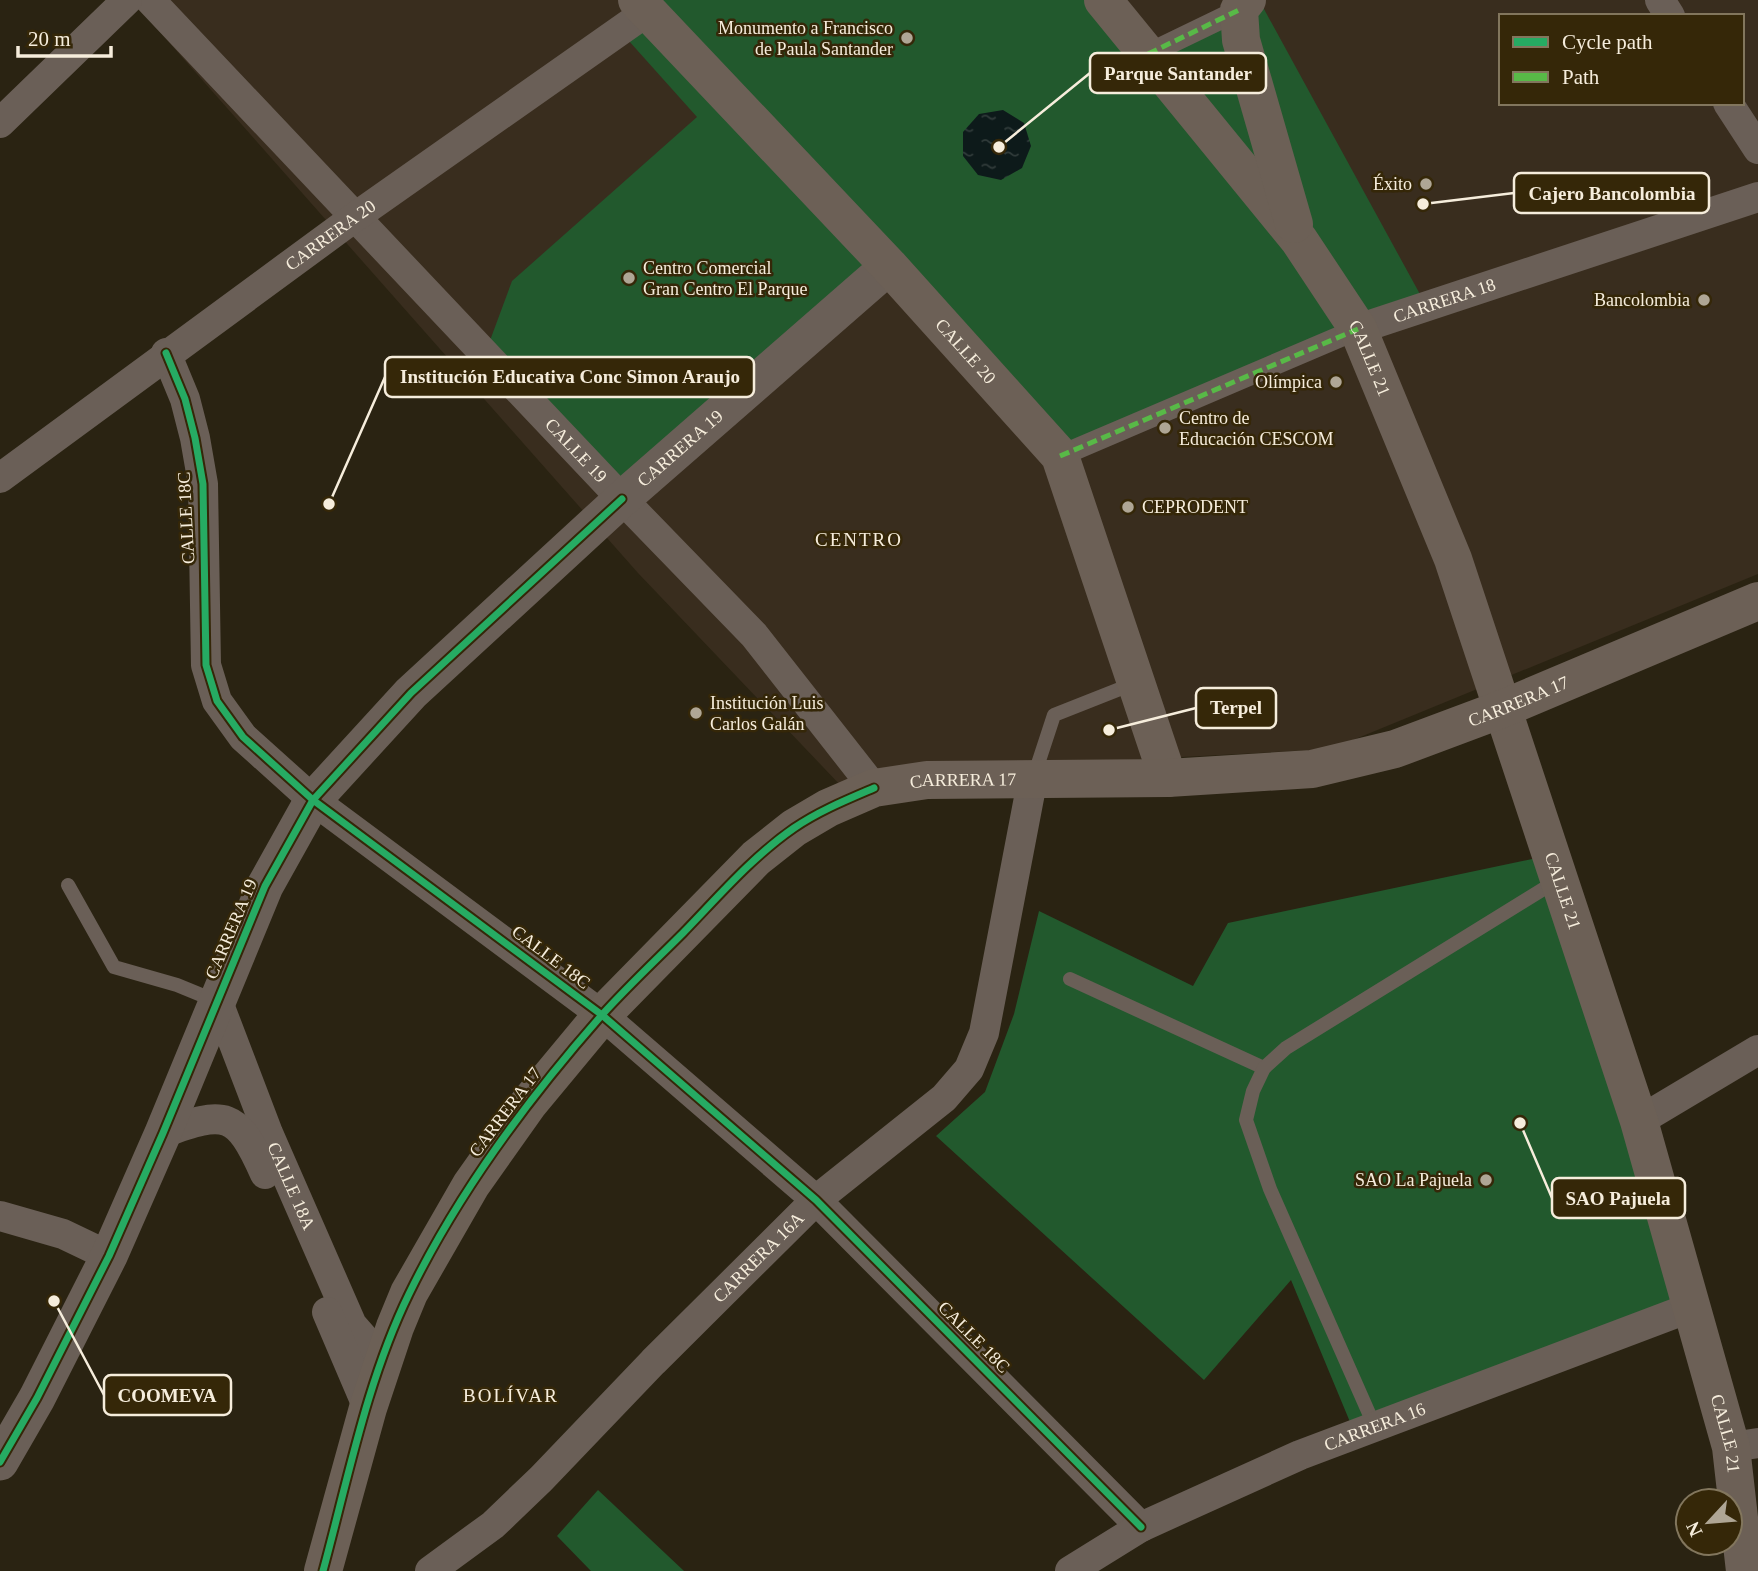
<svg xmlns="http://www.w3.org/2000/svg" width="1758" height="1571" viewBox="0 0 1758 1571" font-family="'Times New Roman',serif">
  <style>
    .commercial { fill: #392d1e; fill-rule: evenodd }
    .green { fill: #22592d }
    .water { fill: url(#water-ripples) }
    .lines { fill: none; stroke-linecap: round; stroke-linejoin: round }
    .service { stroke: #6a5f57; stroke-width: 14 }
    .pedestrian { stroke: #6a5f57; stroke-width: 21 }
    .minor { stroke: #6a5f57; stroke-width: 30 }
    .tertiary { stroke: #6a5f57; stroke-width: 37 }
    .secondary { stroke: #6c6056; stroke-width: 38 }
    .quiet { stroke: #58b947; stroke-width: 5; stroke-dasharray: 10 5; stroke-linecap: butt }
    .cycleway-casing { stroke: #352708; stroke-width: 11 }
    .cycleway { stroke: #26ab63; stroke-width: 7 }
    .poi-dot { fill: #afa695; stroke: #352708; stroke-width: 2.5 }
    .labels { text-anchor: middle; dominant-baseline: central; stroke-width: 5; stroke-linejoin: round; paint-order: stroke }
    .poi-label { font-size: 18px; fill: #f6eddc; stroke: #352708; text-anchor: end }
    .street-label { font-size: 18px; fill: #f6eddc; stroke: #352708 }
    .neighbourhood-label { font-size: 19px; letter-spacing: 2px; fill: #f6eddc; stroke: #352708 }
    .leader { fill: none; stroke: #f6eddc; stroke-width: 2.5 }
    .callout-dot { fill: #f6eddc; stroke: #352708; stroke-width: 2.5 }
    .callout { fill: #352708; stroke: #f6eddc; stroke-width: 2.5 }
    .callout-label { font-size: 19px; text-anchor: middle; font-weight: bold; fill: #f6eddc }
  </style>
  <defs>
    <pattern id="water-ripples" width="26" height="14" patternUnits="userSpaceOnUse" patternTransform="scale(1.75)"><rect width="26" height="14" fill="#0d1a1a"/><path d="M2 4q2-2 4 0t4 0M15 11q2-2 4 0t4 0" fill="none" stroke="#313c3b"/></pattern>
  </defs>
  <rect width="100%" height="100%" fill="#2a2312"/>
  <path class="commercial" d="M156 0H1758V574L1331 749 882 773 843 788 638 573 143 13ZM1501 16H1742V103H1501Z"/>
  <g class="green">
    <polygon points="663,0 1103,0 1148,54 1259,0 1427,307 1060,456 886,268 622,499 485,354 512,281 697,117 620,31"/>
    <polygon points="1551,855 1692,1307 1355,1434 1291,1280 1204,1380 936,1136 985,1092 1014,1014 1039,911 1193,986 1228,923"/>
    <polygon points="598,1490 684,1571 591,1571 557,1536"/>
  </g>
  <polygon class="water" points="1003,110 1024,123 1031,146 1022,168 1001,180 978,175 963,156 963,132 979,114"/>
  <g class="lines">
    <g class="service">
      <polyline points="1034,776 1054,715 1135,683"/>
      <polyline points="68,885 114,967 177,985 216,1001"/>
      <polyline points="1070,979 1264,1068"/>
      <polyline points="1375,1427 1270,1189 1246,1120 1253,1091 1264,1068 1286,1048 1558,880"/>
    </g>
    <g class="pedestrian">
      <polyline points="1148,54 1239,10"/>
      <polyline points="1060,456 1358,329"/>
    </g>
    <g class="minor">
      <path id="s1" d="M150 0 622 499 754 635 874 788"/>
      <polyline points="1660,0 1670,16"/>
      <polyline points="1728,103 1758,149"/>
      <polyline points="0,123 127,0"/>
      <path id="s2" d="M1358 329 1758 197"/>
      <polyline points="166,353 185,399 195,438 203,484 206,665 217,701 243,737 313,800 602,1015 816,1200 1141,1527"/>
      <path id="s3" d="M0 478 355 217 648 11"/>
      <path id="s4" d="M218 1002 268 1133 352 1325 373 1349 385 1355"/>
      <polyline points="1639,1121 1758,1050"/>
      <path d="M163 1133C226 1110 237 1111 265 1174"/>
      <polyline points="0,1216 63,1234 109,1256"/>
      <polyline points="327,1312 368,1408"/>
      <polyline points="1731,1447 1758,1443"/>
      <path id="s5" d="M430 1571 493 1525 541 1479 653 1362 816 1200 944 1098 969 1069 984 1033 1033 777"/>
      <path id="s6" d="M1070 1571 1141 1527 1300 1455 1692 1307"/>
    </g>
    <path class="tertiary" id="s7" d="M0 1462 37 1398 109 1256 163 1133 265 886 313 800 411 693 622 499 889 266"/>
    <g class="secondary">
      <path id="s8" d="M637 0 889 266 1060 456 1168 778"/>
      <path id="s9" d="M1103 0 1299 240 1358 329 1453 559 1639 1121 1731 1447 1745 1571"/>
      <polyline points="1247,0 1239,10 1241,40 1294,224"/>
      <path id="s10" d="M323 1571 368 1408 395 1327 409 1293 471 1185 529 1103 602 1015 756 858 794 828 828 808 874 788 927 780 1168 778 1312 769 1395 749 1502 709 1758 601"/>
    </g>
    <g class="quiet">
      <polyline points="1148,54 1239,10"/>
      <polyline points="1060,456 1358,329"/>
    </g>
    <g class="cycleway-casing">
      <g id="cycleway">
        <polyline points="166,353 185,399 195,438 203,484 206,665 217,701 243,737 313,800 602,1015 816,1200 1141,1527"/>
        <polyline points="0,1462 37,1398 109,1256 163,1133 265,886 313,800 411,693 622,499"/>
        <path d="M323 1571C348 1479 367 1380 409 1294 458 1193 527 1100 601 1016 627 987 655 961 683 933 718 897 752 857 794 828 819 811 846 800 874 788"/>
      </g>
    </g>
    <use href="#cycleway" class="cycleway"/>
  </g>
  <g class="poi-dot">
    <circle cx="907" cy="38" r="7"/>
    <circle cx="1426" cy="184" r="7"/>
    <circle cx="629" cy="278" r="7"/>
    <circle cx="1704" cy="300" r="7"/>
    <circle cx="1336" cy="382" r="7"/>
    <circle cx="1165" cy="428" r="7"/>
    <circle cx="1128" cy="507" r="7"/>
    <circle cx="696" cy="713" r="7"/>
    <circle cx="1486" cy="1180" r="7"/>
  </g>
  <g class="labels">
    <g class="poi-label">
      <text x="893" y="28">Monumento a Francisco<tspan x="893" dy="21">de Paula Santander</tspan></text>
      <text x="1412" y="184">Éxito</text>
      <text x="643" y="268" text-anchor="start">Centro Comercial<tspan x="643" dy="21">Gran Centro El Parque</tspan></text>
      <text x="1690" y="300">Bancolombia</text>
      <text x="1322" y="382">Olímpica</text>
      <text x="1179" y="418" text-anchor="start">Centro de<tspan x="1179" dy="21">Educación CESCOM</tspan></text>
      <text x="1142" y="507" text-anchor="start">CEPRODENT</text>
      <text x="710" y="703" text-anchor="start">Institución Luis<tspan x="710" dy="21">Carlos Galán</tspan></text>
      <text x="1472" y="1180">SAO La Pajuela</text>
    </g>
    <g class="street-label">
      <text stroke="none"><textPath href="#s3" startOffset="410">CARRERA 20</textPath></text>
      <text stroke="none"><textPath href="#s2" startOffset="91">CARRERA 18</textPath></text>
      <text stroke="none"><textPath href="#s8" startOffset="481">CALLE 20</textPath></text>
      <text stroke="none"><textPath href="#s9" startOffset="448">CALLE 21</textPath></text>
      <text stroke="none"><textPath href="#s7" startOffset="1242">CARRERA 19</textPath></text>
      <text stroke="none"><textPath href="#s1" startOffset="620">CALLE 19</textPath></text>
      <text transform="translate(186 518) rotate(-93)">CALLE 18C</text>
      <text stroke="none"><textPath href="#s10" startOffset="1645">CARRERA 17</textPath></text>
      <text stroke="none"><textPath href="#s10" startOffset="1078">CARRERA 17</textPath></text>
      <text stroke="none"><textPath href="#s9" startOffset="1015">CALLE 21</textPath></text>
      <text transform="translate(231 929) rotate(-67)">CARRERA 19</text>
      <text transform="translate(551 957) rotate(37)">CALLE 18C</text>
      <text transform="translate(505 1112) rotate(-53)">CARRERA 17</text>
      <text stroke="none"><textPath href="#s4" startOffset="198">CALLE 18A</textPath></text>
      <text stroke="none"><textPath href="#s5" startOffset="455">CARRERA 16A</textPath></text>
      <text transform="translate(974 1337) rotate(45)">CALLE 18C</text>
      <text stroke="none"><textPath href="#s6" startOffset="338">CARRERA 16</textPath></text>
      <text stroke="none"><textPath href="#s9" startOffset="1582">CALLE 21</textPath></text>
    </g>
    <g class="neighbourhood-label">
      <text x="859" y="539">CENTRO</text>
      <text x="511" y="1395">BOLÍVAR</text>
    </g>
  </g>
  <path class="leader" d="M999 147L1090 73M1423 204L1514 193M329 504L385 377M1109 730L1196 708M1520 1123L1552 1198M54 1301L104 1395"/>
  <g class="callout-dot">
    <circle cx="999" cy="147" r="7"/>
    <circle cx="1423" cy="204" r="7"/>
    <circle cx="329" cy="504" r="7"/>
    <circle cx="1109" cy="730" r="7"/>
    <circle cx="1520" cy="1123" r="7"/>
    <circle cx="54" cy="1301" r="7"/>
  </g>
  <g class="callout">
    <rect x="1090" y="53" width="176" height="40" rx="7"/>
    <rect x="1514" y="173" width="195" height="40" rx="7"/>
    <rect x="385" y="357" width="369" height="40" rx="7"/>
    <rect x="1196" y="688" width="80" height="40" rx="7"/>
    <rect x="1552" y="1178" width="133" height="40" rx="7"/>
    <rect x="104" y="1375" width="127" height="40" rx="7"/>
  </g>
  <g class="callout-label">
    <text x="1178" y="80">Parque Santander</text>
    <text x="1612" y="200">Cajero Bancolombia</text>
    <text x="570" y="383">Institución Educativa Conc Simon Araujo</text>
    <text x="1236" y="714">Terpel</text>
    <text x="1618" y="1205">SAO Pajuela</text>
    <text x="167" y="1402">COOMEVA</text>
  </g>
  <rect x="1499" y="14" width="245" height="91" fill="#352708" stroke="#82765d" stroke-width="2"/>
  <rect x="1513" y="37" width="35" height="10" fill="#26ab63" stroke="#82765d" stroke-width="2"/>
  <text x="1562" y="49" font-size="21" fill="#f6eddc">Cycle path</text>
  <rect x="1513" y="72" width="35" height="10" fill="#58b947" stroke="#82765d" stroke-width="2"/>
  <text x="1562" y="84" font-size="21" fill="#f6eddc">Path</text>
  <g transform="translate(1709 1522) rotate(244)"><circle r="33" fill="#352708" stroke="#82765d" stroke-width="2"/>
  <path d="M0-5L12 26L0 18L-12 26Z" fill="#afa695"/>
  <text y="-10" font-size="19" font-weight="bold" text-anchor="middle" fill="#f6eddc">N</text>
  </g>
  <path d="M18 46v10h93v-10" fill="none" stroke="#f6eddc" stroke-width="3.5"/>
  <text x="28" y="46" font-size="21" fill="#f6eddc" stroke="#352708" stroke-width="5" paint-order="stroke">20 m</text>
</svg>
